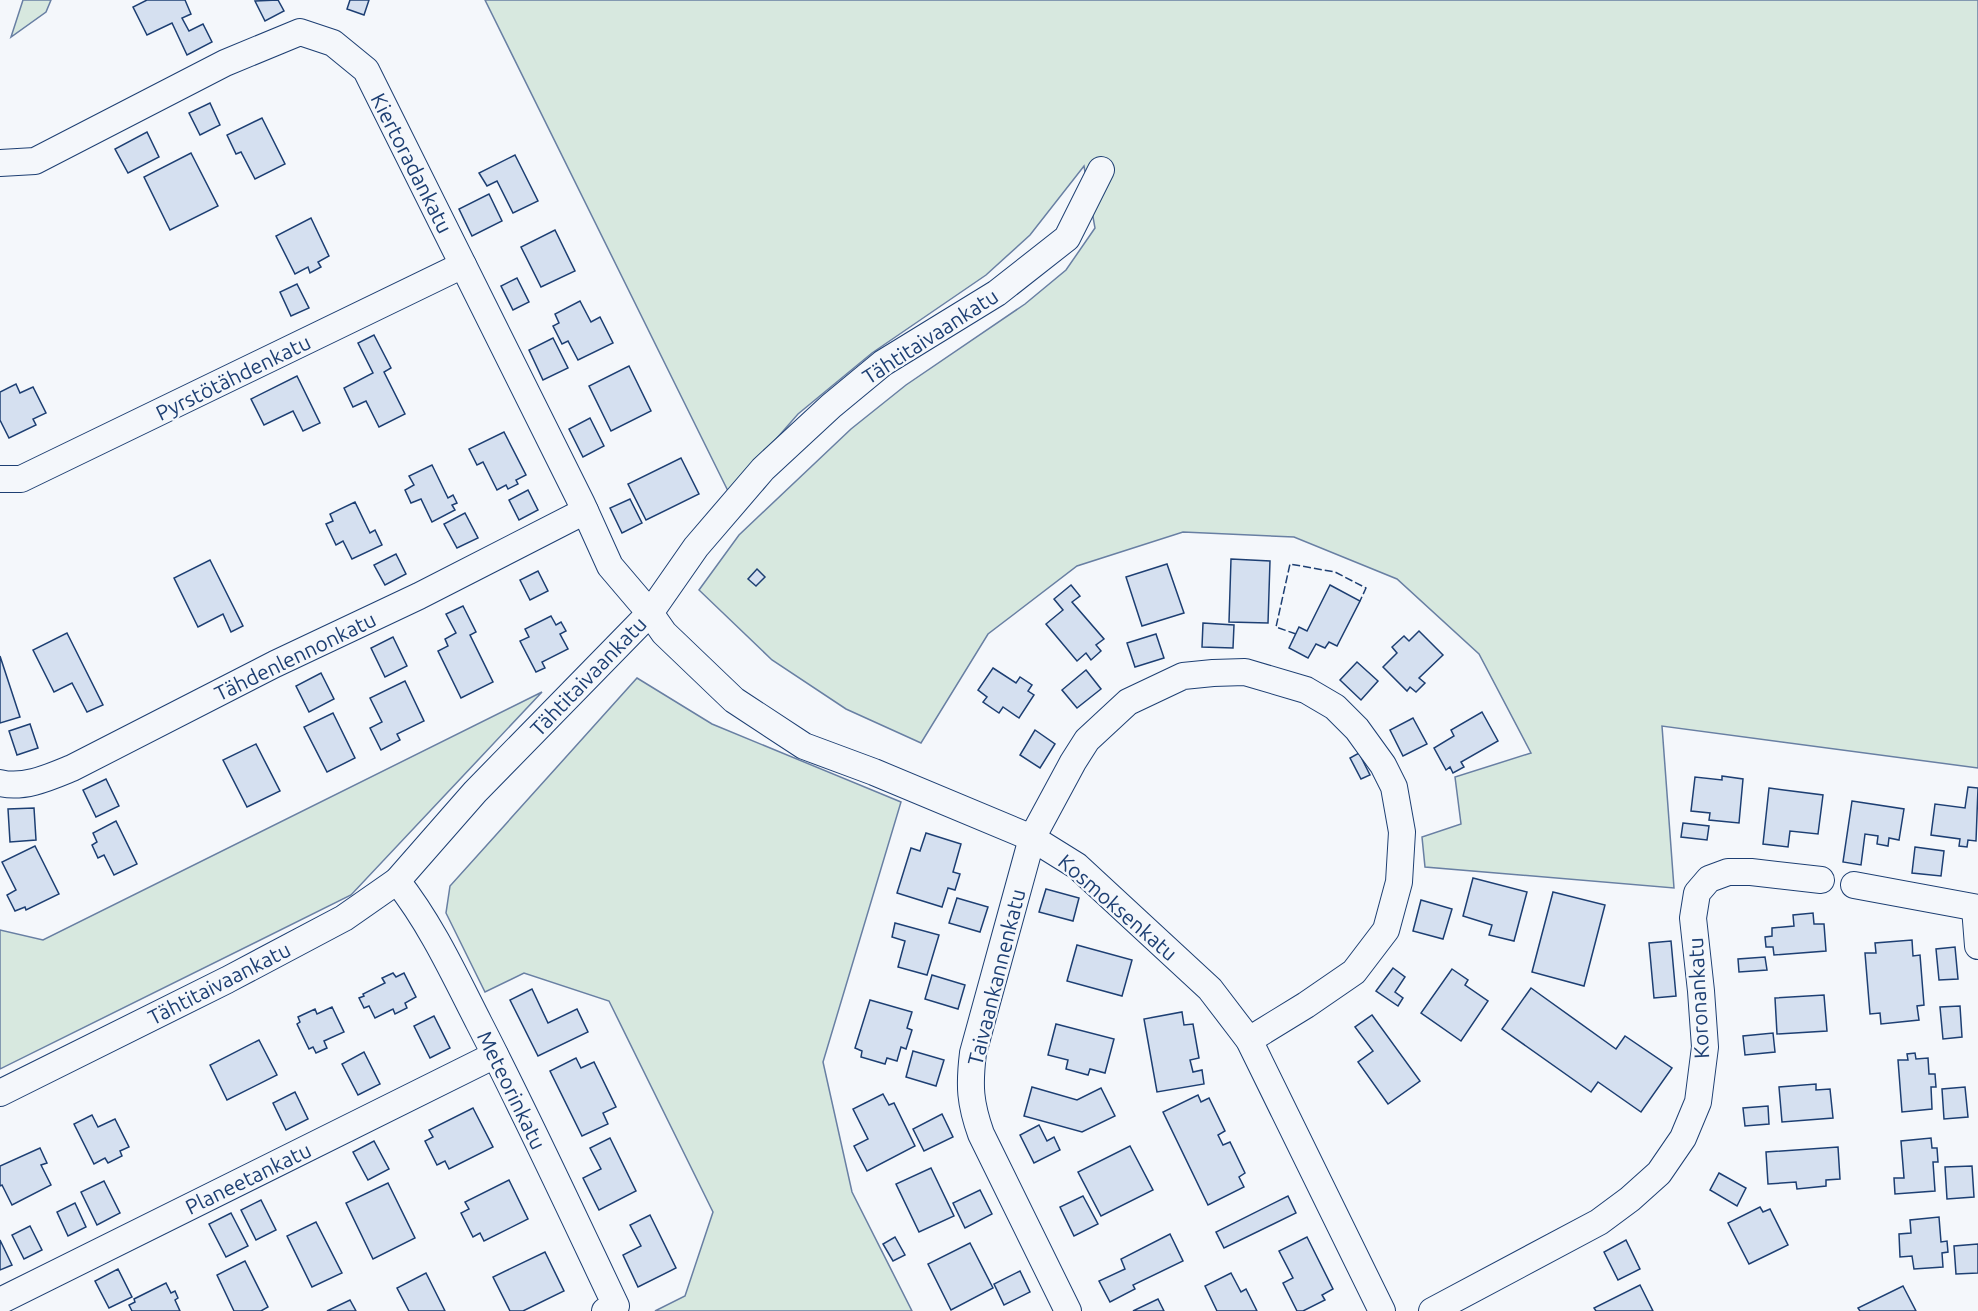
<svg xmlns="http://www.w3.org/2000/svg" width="1978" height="1311" viewBox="0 0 1978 1311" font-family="Ubuntu,sans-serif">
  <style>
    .green { fill: #d7e8df; stroke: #687fa3; stroke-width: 1.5 }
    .building { fill: #d5e0f0; stroke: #1d3f73; stroke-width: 1.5 }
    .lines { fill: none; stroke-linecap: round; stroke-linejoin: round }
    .minor-casing { stroke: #1d3f73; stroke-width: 28 }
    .minor { stroke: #f4f7fb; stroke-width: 26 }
    .fence { stroke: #1d3f73; stroke-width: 1.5; stroke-dasharray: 8 3; stroke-linecap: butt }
    .labels { text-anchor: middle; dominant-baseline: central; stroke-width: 4.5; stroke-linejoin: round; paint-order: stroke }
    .street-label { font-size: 21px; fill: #1d3f73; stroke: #f4f7fb }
  </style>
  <rect width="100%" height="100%" fill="#f4f7fb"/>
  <g class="green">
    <polygon points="23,0 51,0 46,12 11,37"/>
    <polygon points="485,0 1978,0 1978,768 1662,726 1674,888 1425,867 1422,837 1461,824 1455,777 1531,753 1479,654 1397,579 1294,537 1183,532 1077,566 988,634 921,743 846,709 772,660 699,590 739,535 851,429 906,385 1025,304 1066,270 1095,228 1084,166 1030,235 986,275 872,353 798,414 729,493"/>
    <polygon points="637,678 712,724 901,802 823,1062 852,1192 912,1311 655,1311 685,1296 713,1212 609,1001 524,973 485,992 446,913 450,886"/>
    <polygon points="542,692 351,895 0,1069 0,930 43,940"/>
  </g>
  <g class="building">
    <polygon points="147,0 185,0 191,14 182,18 189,31 203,24 212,42 187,55 172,23 147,35 133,7"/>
    <polygon points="278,0 284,11 265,21 255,1"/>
    <polygon points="350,0 369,0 364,15 347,9"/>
    <polygon points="210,103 220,125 200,135 189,113"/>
    <polygon points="262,118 285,164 255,179 241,152 236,154 227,135"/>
    <polygon points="147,132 159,157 128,173 115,149"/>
    <polygon points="191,153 218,206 170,230 144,177"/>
    <polygon points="515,155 538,201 513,213 497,181 487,186 479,173"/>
    <polygon points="489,194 502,221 472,236 459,209"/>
    <polygon points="311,218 329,256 318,262 321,267 310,273 308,267 295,274 276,236"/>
    <polygon points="555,230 575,271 541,287 521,247"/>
    <polygon points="517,278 529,302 513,310 501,286"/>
    <polygon points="297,284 309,308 291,316 280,292"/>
    <polygon points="580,301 591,322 600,317 613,343 578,360 568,341 562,344 553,326 559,323 555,314"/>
    <polygon points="374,335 391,368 384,372 405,414 379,427 366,401 353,407 344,388 373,373 358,343"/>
    <polygon points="553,338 568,368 543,380 529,350"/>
    <polygon points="629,366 651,411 611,431 589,386"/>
    <polygon points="297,376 320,423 303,431 293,411 264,425 251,399"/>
    <polygon points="16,384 20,393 33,387 46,413 33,419 36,425 9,438 0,420 0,392"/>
    <polygon points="590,418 604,446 583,457 569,429"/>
    <polygon points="504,432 526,475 516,480 518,484 508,489 506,485 497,490 483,462 477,465 469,449"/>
    <polygon points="681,458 699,494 646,520 628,484"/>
    <polygon points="432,465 448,498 453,495 457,503 452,505 455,510 432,522 421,499 411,503 405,490 414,485 409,476"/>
    <polygon points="528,490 538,510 519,520 509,500"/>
    <polygon points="630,499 642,523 622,533 610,508"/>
    <polygon points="355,502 370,533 375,530 382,545 352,559 343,541 336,545 326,524 333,521 330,514"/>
    <polygon points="465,513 478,538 457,548 444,524"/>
    <polygon points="396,554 406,574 385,585 374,565"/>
    <polygon points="1231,559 1270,561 1268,623 1229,622"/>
    <polygon points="210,560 243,626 231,632 223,614 198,627 174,578"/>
    <polygon points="1167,564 1184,613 1142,626 1126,577"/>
    <polygon points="757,569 765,577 756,586 748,579"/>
    <polygon points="538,571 548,591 530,600 520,580"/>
    <polygon points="1071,585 1080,596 1072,602 1104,639 1096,645 1101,651 1091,660 1086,653 1077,661 1046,624 1063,610 1054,599"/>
    <polygon points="1330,585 1360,601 1337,646 1329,642 1325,648 1316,644 1308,658 1289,648 1299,627 1307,631"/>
    <polygon points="463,606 476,632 470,635 493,682 461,698 438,651 448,646 445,639 456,633 446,614"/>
    <polygon points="551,616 556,625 561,622 566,631 560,634 568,649 542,662 545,668 536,672 520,641 529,637 525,629"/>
    <polygon points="1203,623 1234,625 1233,648 1202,647"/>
    <polygon points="1419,631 1443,655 1419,678 1425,683 1416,692 1410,687 1407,691 1383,667 1397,653 1392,647 1404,636 1409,641"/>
    <polygon points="67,633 103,705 87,712 72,683 54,692 33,650"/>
    <polygon points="1156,634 1164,658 1135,667 1127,643"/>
    <polygon points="393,637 407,666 385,677 371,648"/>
    <polygon points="0,656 20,717 0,723"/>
    <polygon points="1357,662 1378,681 1361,700 1340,680"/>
    <polygon points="993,668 1016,683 1020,677 1032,685 1028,691 1034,695 1019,718 1003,707 999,713 983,702 987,697 978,690"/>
    <polygon points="1086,670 1101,689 1077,708 1062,690"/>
    <polygon points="321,673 334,699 309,712 296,686"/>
    <polygon points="405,681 424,721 397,734 400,740 381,750 370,728 382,722 370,698"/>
    <polygon points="1482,712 1498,741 1461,762 1464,767 1453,773 1450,767 1446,770 1434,748 1454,736 1451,730"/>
    <polygon points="333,713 355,758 327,772 304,727"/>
    <polygon points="1413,718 1427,744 1403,756 1390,730"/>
    <polygon points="30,724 38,748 17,755 9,731"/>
    <polygon points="1035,730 1055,744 1040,768 1020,755"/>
    <polygon points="256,744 280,791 247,807 223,760"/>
    <polygon points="1359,753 1370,775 1361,779 1350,758"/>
    <polygon points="1722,776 1743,779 1739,823 1709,820 1710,813 1691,811 1695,777 1722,780"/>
    <polygon points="106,779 119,806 96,817 83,790"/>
    <polygon points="1968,787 1978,788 1976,841 1968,840 1967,847 1959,846 1960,839 1931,835 1935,804 1965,808"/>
    <polygon points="1769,788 1823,795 1818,834 1790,831 1788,847 1763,844"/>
    <polygon points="1852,801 1904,809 1899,840 1889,838 1888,846 1877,844 1878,836 1865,834 1861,865 1843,862"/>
    <polygon points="34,808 36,840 10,842 8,809"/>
    <polygon points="116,821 137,864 114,875 104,855 98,858 92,845 97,842 93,833"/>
    <polygon points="1683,823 1709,826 1707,840 1681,837"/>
    <polygon points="926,833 961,844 953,872 960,874 955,890 948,888 942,907 897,893 911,848 920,851"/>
    <polygon points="35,846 59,894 26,910 25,907 15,911 7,895 16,890 2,862"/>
    <polygon points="1915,847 1944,851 1941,876 1912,873"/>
    <polygon points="1473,878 1527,892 1514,941 1489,935 1492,925 1463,916"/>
    <polygon points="1046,889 1079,898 1073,921 1039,912"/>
    <polygon points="1553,892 1605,905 1584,986 1532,972"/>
    <polygon points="957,898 988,907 980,932 949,923"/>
    <polygon points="1421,900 1452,909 1443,939 1413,931"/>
    <polygon points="1813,913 1814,924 1824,924 1826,951 1774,955 1773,947 1766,947 1765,937 1772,936 1772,928 1794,926 1793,915"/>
    <polygon points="895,923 939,935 927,975 898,967 905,941 892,937"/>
    <polygon points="1912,940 1913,956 1920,955 1924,1005 1917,1006 1919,1020 1881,1024 1880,1013 1870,1014 1865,953 1876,953 1875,943"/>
    <polygon points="1671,941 1676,996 1654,998 1649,943"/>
    <polygon points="1077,945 1132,960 1122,996 1067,981"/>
    <polygon points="1955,947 1958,979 1939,980 1936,949"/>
    <polygon points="1765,957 1767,970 1739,972 1738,959"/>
    <polygon points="1393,968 1405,977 1395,992 1403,998 1398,1006 1376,991"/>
    <polygon points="1452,969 1468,980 1465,985 1488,1001 1461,1041 1421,1013"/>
    <polygon points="393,973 396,977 404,973 416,997 405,1003 407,1008 395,1014 393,1009 375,1018 369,1006 364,1008 359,998 364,996 363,994 385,983 382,978"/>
    <polygon points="932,975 965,985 958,1009 925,999"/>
    <polygon points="1531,988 1616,1049 1625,1036 1672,1068 1641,1112 1598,1082 1591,1092 1502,1029"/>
    <polygon points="532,989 548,1023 577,1009 588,1032 538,1056 510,1000"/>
    <polygon points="1824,995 1827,1031 1777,1034 1775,998"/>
    <polygon points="870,1000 912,1012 907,1028 912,1030 906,1049 901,1047 897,1061 887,1058 885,1064 861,1057 862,1051 855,1048"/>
    <polygon points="1960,1006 1962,1037 1943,1039 1940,1007"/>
    <polygon points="332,1007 344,1032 324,1041 327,1048 316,1053 313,1047 309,1049 297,1024 300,1022 298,1017 315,1009 317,1014"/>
    <polygon points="1182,1012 1184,1025 1193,1024 1199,1058 1190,1060 1193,1072 1202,1070 1204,1084 1157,1092 1144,1019"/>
    <polygon points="1372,1015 1420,1081 1388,1104 1358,1062 1373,1051 1355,1027"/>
    <polygon points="434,1016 450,1048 430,1058 414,1026"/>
    <polygon points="1056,1024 1114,1039 1105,1073 1090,1069 1088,1075 1066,1069 1068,1060 1048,1055"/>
    <polygon points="1773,1033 1775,1052 1745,1055 1743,1036"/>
    <polygon points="259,1040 277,1075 227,1100 210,1065"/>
    <polygon points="913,1051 944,1060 936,1086 906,1077"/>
    <polygon points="364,1052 380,1084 358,1095 342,1064"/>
    <polygon points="1915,1053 1916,1059 1928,1058 1929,1074 1935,1074 1936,1087 1931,1087 1932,1109 1902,1112 1898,1060 1908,1060 1907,1054"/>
    <polygon points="576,1058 581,1068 594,1062 616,1107 603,1113 608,1124 582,1136 550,1071"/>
    <polygon points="1816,1084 1816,1090 1830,1089 1833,1118 1782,1122 1779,1087"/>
    <polygon points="1032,1087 1077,1100 1101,1088 1115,1116 1082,1132 1024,1116"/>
    <polygon points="1965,1087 1968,1117 1944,1119 1942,1089"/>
    <polygon points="295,1092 308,1119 286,1130 273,1103"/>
    <polygon points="883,1094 889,1105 894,1103 915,1146 867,1171 854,1146 868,1139 853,1109"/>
    <polygon points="1198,1095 1201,1102 1209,1098 1225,1131 1218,1135 1223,1145 1230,1142 1245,1173 1239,1177 1244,1187 1208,1205 1163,1112"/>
    <polygon points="1768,1106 1769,1124 1745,1126 1743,1108"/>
    <polygon points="473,1108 493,1147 449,1169 445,1161 437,1165 425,1141 433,1137 429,1130"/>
    <polygon points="942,1114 953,1137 924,1151 913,1129"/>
    <polygon points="92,1115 98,1127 115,1119 129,1147 120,1151 122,1156 108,1163 105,1158 94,1164 74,1124"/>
    <polygon points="1039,1125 1047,1141 1054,1137 1060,1150 1034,1163 1020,1135"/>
    <polygon points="610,1138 636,1191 599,1210 583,1178 601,1169 590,1148"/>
    <polygon points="1931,1138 1932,1148 1937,1148 1938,1162 1933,1162 1935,1191 1895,1194 1894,1178 1904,1178 1901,1141"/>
    <polygon points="374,1141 389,1169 368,1180 353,1152"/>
    <polygon points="1130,1146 1153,1190 1101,1216 1078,1172"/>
    <polygon points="1838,1147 1840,1179 1826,1180 1826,1186 1797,1189 1796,1182 1768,1184 1766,1152"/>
    <polygon points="40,1148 47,1163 41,1165 51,1185 12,1205 2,1185 0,1186 0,1166"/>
    <polygon points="1972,1166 1974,1197 1947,1199 1945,1167"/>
    <polygon points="931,1168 954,1216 919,1232 896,1184"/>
    <polygon points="1719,1173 1746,1188 1737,1206 1710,1190"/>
    <polygon points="509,1180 528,1219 484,1241 480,1233 473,1237 461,1213 469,1209 465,1202"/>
    <polygon points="104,1181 120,1213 97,1225 81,1192"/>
    <polygon points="388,1183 415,1238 373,1259 346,1203"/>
    <polygon points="980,1190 992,1214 965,1228 953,1203"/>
    <polygon points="1083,1196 1098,1224 1074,1236 1060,1207"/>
    <polygon points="1288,1196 1296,1213 1224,1248 1216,1232"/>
    <polygon points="261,1200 276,1230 256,1240 241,1210"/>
    <polygon points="75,1203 86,1227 68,1236 57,1212"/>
    <polygon points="1760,1207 1763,1212 1770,1209 1788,1245 1749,1264 1728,1223"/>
    <polygon points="231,1213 248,1246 226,1257 209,1224"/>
    <polygon points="650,1215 676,1268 638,1287 623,1255 641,1246 630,1225"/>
    <polygon points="1939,1217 1941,1242 1947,1241 1948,1252 1942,1253 1943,1267 1914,1269 1912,1256 1900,1257 1899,1234 1911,1233 1910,1220"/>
    <polygon points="316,1222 342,1273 312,1287 287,1236"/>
    <polygon points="30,1226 42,1250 24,1259 12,1235"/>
    <polygon points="1170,1234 1183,1261 1133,1285 1135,1289 1110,1302 1099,1281 1125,1269 1121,1259"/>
    <polygon points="895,1237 905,1255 893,1261 883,1244"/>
    <polygon points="1307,1237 1333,1289 1322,1295 1325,1300 1303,1311 1297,1311 1283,1283 1293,1278 1279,1251"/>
    <polygon points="0,1240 12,1265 0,1270"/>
    <polygon points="1626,1240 1640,1269 1618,1280 1604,1252"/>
    <polygon points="970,1243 993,1288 951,1310 928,1264"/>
    <polygon points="1978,1244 1978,1273 1956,1274 1954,1246"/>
    <polygon points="545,1252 564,1291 523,1311 510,1311 493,1277"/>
    <polygon points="245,1261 268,1307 261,1311 234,1311 217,1275"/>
    <polygon points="118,1269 132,1297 109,1308 95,1281"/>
    <polygon points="1020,1271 1030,1292 1004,1305 994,1284"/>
    <polygon points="426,1273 445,1311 409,1311 397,1288"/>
    <polygon points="1231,1273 1241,1292 1246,1289 1257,1311 1217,1311 1205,1286"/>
    <polygon points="166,1283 171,1293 175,1291 178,1298 175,1300 180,1311 132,1311 129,1305 135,1302 134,1299"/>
    <polygon points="1640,1285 1653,1311 1596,1311 1594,1308"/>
    <polygon points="1903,1286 1916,1311 1860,1311 1858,1308"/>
    <polygon points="1158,1299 1164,1311 1133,1311"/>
    <polygon points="350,1300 356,1311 327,1311"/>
  </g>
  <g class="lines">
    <g class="minor-casing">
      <g id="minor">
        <polyline points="0,163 35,161 225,63 300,32 333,43 366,70 582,504 610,566 650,613 664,633 734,700 804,746 874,772 1032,838 1077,866 1210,989 1249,1040 1382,1311"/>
        <polyline points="0,479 21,479 463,265"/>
        <path d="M0 783C24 789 50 777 72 768L275 664 419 596 585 511"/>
        <path d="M397 881C431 924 454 974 479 1023 527 1116 571 1211 616 1306L605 1311"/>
        <polyline points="1854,885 1978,908"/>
        <polyline points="1975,908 1978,946"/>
        <polyline points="0,1093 227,980 344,918 397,881 475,792 650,613 696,547 763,469 831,406 883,363 997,293 1067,238 1101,170"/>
        <polyline points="0,1301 495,1055"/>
        <path d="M1068 1311 981 1134C970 1103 969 1086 973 1053L1032 838 1073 762 1087 740 1128 702 1183 676 1213 673 1245 672 1306 690 1335 707 1357 729 1383 765 1394 787 1402 832 1399 882 1386 930 1354 972 1306 1005 1249 1040"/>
        <polyline points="1432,1311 1599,1222 1630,1199 1659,1173 1683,1138 1698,1102 1705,1047 1701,991 1693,918 1697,893 1709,879 1728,872 1751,872 1821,880"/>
      </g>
    </g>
    <use href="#minor" class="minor"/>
    <polyline class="fence" points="1296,634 1276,627 1290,564 1335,572 1366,588 1360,601"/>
  </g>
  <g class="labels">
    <g class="street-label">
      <text transform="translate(412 163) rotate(63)">Kiertoradankatu</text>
      <text transform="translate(930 336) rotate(-33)">Tähtitaivaankatu</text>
      <text transform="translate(233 377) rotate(-26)">Pyrstötähdenkatu</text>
      <text transform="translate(295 656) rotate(-26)">Tähdenlennonkatu</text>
      <text transform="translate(588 676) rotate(-46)">Tähtitaivaankatu</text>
      <text transform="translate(1118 907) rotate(41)">Kosmoksenkatu</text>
      <text transform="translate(996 977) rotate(-76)">Taivaankannenkatu</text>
      <text transform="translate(219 983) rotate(-27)">Tähtitaivaankatu</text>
      <text transform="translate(1698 998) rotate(-93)">Koronankatu</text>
      <text transform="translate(512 1090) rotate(64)">Meteorinkatu</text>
      <text transform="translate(248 1178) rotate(-26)">Planeetankatu</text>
    </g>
  </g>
</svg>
